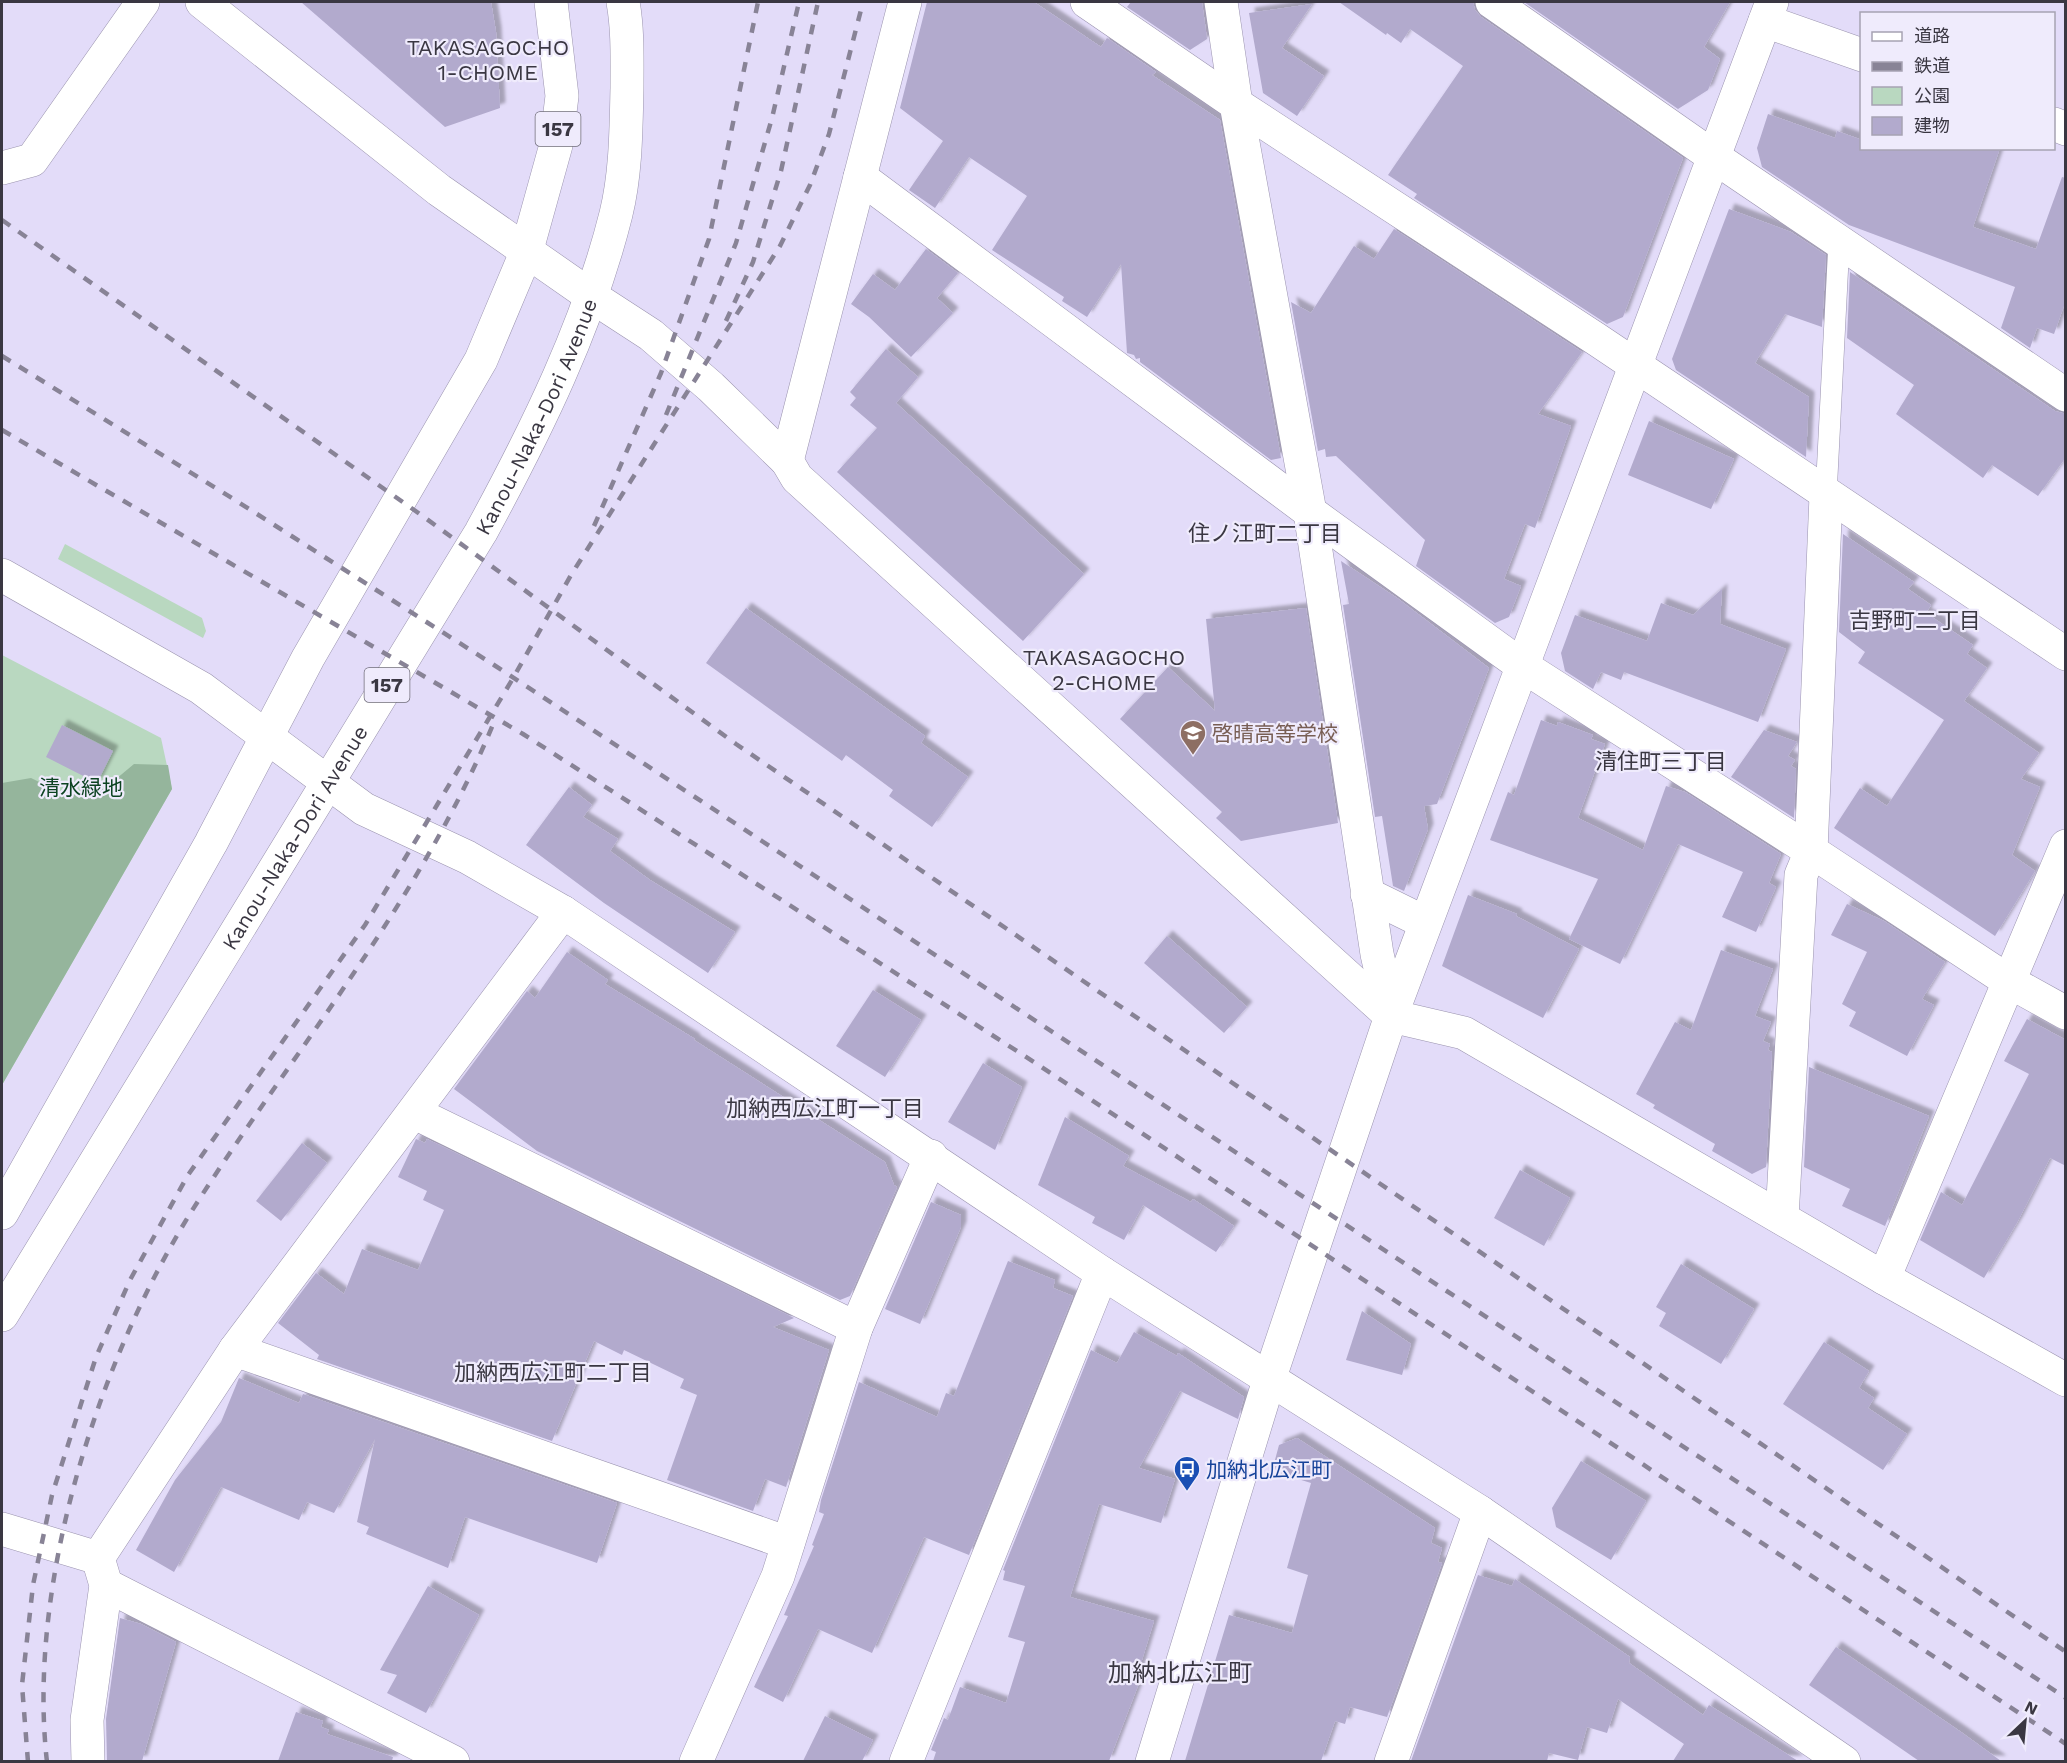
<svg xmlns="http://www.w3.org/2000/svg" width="2067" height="1763" viewBox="0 0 2067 1763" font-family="'Work Sans','Noto Sans JP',sans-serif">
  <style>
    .green { fill: #b9d8c0 }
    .forest { fill: #95b59c }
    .building { fill: #b2aacd; filter: url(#shadow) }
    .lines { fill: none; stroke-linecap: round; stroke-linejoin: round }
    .service-casing { stroke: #9a93ae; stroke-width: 22 }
    .minor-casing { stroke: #9a93ae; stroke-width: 34 }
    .tertiary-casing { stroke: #9a93ae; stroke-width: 34 }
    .trunk-casing { stroke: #9a93ae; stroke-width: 34 }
    .service { stroke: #fff; stroke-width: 21 }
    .minor { stroke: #fff; stroke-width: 33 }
    .tertiary { stroke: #fff; stroke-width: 33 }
    .trunk { stroke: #fff; stroke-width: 33 }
    .rail { stroke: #888396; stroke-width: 4.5; stroke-dasharray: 10 10; stroke-linecap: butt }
    .labels { text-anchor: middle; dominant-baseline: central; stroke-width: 4.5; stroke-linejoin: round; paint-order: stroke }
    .shield { fill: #efebfc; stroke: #706d7a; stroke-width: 1.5 }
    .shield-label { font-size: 20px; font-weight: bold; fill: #3a3742 }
    .street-label { font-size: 21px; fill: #3a3742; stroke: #efebfc }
    .education-label { font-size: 21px; fill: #785e54; stroke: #efebfc; text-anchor: start }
    .park-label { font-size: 21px; fill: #0c4321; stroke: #efebfc }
    .transit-label { font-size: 21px; fill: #164399; stroke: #efebfc; text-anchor: start }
    .neighbourhood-label { font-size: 22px; fill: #3a3742; stroke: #efebfc }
    .quarter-label { font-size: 24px; fill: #3a3742; stroke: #efebfc }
  </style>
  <defs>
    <filter id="shadow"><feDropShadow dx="5.5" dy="-5.5" stdDeviation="1.5" flood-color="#0004"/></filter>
  </defs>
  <rect width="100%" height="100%" fill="#e3dcf9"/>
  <g class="green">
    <polygon points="65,544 202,618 206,631 203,638 58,559"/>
    <polygon points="2,655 161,738 172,789 2,1085"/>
  </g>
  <polygon class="forest" points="134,764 168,765 172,789 2,1085 2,783 31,778 60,792 104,789"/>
  <g class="building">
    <polygon points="301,2 491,2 496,32 500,108 445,127"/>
    <polygon points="927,2 1034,2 1101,47 1107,38 1156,72 1152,75 1220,120 1281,458 1271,460 1140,362 1140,358 1136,359 1134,355 1127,353 1121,264 1087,317 1062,301 1064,297 992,250 1027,196 969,157 935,208 909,190 943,141 900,108"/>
    <polygon points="1131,2 1202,2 1207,39 1190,50 1127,7"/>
    <polygon points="1339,2 1473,2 1475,10 1481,17 1683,158 1623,317 1607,324 1414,198 1417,194 1388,175 1463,66 1410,29 1401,43 1387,33 1386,35"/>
    <polygon points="1524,2 1730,2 1704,47 1720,59 1708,90 1678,109"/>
    <polygon points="1312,4 1282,48 1324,76 1297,116 1263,93 1249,13"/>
    <polygon points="1768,114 1835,138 1837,131 1862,140 1862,148 2000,148 1973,227 2036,249 2062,177 2066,178 2066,300 2054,334 2037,328 2030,348 2001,328 2015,287 1849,225 1762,167 1757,148"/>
    <polygon points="1729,209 1791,232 1826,255 1822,327 1785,314 1755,363 1809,397 1806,457 1676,370 1672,359"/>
    <polygon points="1394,229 1582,352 1538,414 1571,426 1535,528 1525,524 1504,579 1521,586 1509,617 1495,623 1416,566 1425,540 1336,456 1326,457 1325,449 1318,451 1291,302 1311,313 1354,246 1374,259"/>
    <polygon points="926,249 958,273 937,298 953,313 911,357 869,317 851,304 873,274 895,290"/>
    <polygon points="1850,272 2055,411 2066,414 2066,457 2038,496 1992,465 1983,478 1896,414 1914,385 1847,338"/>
    <polygon points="886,349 918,377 896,403 1084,574 1023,641 837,472 877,428 850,405 856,398 850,392"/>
    <polygon points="1649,421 1734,459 1711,509 1628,475"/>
    <polygon points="1843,534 1914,582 1908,589 1931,605 1926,613 1973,645 1967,654 1987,668 1964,701 2039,753 2021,779 2040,787 2012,855 2035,871 1995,936 1834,828 1860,788 1887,806 1944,720 1858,663 1865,652 1839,632"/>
    <polygon points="1341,561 1397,598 1489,668 1437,804 1424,806 1428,829 1404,891 1393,886 1382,816 1375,817 1343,605 1349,604"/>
    <polygon points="1722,589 1720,624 1786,649 1758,722 1624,672 1621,680 1601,672 1593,689 1565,671 1561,653 1575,615 1647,641 1661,603 1693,615"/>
    <polygon points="746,608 925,736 921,743 968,777 932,827 889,796 893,790 846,755 842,761 706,663"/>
    <polygon points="1306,608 1338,823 1241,841 1216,818 1222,812 1120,719 1168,667 1215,711 1206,619"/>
    <polygon points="1541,720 1557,726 1558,722 1593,735 1591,739 1605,744 1578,818 1643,850 1666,786 1685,792 1781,854 1769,883 1776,887 1756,932 1722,917 1743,872 1678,844 1620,964 1569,939 1598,879 1490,840 1508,792 1514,795"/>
    <polygon points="62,725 113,751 97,783 46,757"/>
    <polygon points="1764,730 1797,742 1788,756 1795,760 1791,766 1796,769 1794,818 1731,777"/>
    <polygon points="569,787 592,805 583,817 618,839 610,851 650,880 735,932 708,973 604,903 526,845"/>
    <polygon points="1468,895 1517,914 1516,916 1579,949 1543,1018 1442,966"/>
    <polygon points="1847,904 1884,921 1945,962 1922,999 1934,1005 1907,1056 1849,1026 1856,1012 1842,1004 1867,952 1831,935"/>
    <polygon points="1167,936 1247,1007 1224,1033 1144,963"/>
    <polygon points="1721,950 1773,969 1755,1016 1771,1022 1763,1041 1770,1044 1768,1050 1772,1052 1766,1167 1752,1174 1712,1151 1715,1144 1653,1108 1655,1105 1636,1094 1675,1022 1691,1030"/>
    <polygon points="567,952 608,980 605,984 695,1039 694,1040 885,1162 894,1185 897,1187 850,1296 840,1300 537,1151 454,1089 527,991 535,998"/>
    <polygon points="873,990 921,1020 885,1077 836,1046"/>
    <polygon points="2027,1019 2066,1040 2066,1166 2050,1158 2018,1221 1984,1278 1920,1240 1941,1192 1962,1205 2029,1074 2004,1061"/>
    <polygon points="983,1063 1022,1087 995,1150 948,1122"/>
    <polygon points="1809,1067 1929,1116 1885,1226 1842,1206 1850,1189 1804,1167"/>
    <polygon points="1065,1117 1129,1156 1123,1166 1191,1202 1193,1199 1234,1226 1216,1252 1143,1205 1124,1240 1092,1223 1095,1217 1038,1185"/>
    <polygon points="416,1139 425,1143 427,1139 794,1318 773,1327 829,1350 786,1487 765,1479 753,1511 667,1480 697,1395 680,1388 684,1379 624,1350 622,1355 594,1341 552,1441 317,1359 319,1355 278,1323 316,1273 344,1294 362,1249 418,1270 444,1210 423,1200 427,1191 398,1177"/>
    <polygon points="302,1143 327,1163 281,1221 256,1201"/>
    <polygon points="1520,1170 1570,1198 1544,1246 1494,1218"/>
    <polygon points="931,1202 961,1215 961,1227 920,1324 885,1309"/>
    <polygon points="1008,1261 1055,1280 1053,1288 1073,1296 969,1555 924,1537 872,1653 818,1629 783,1702 754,1687 788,1616 784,1615 814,1546 812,1545 824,1514 819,1512 821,1500 859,1382 937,1417 946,1393 954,1396"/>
    <polygon points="1681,1264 1754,1309 1721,1364 1659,1326 1666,1313 1656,1307"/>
    <polygon points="1362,1311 1411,1344 1402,1375 1346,1360"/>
    <polygon points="1134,1332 1177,1356 1178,1353 1244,1397 1238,1419 1180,1391 1139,1468 1175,1479 1161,1523 1099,1504 1070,1597 1154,1621 1137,1676 1141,1678 1109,1761 933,1761 936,1752 931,1750 944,1718 948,1720 960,1687 1006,1703 1025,1642 1008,1637 1025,1586 1003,1580 1005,1571 1003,1570 1091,1350 1117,1363"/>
    <polygon points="1824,1342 1869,1371 1859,1388 1874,1398 1868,1408 1907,1434 1883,1470 1783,1404"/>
    <polygon points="239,1378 299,1403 303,1394 617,1503 597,1563 465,1517 448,1568 366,1534 369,1527 357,1522 375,1439 334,1513 307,1502 299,1520 221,1487 174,1572 136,1550 175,1480 221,1422"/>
    <polygon points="1297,1438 1435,1528 1431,1543 1442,1548 1438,1562 1442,1563 1387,1717 1350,1707 1345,1724 1335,1721 1321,1761 1185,1761 1229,1615 1292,1633 1308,1575 1287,1568 1311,1483 1272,1471 1279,1445"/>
    <polygon points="1581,1461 1646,1501 1611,1560 1556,1527 1552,1508"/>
    <polygon points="1478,1575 1512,1586 1515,1579 1630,1657 1629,1663 1703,1715 1709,1705 1798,1761 1673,1761 1684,1744 1618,1699 1607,1733 1587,1727 1578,1760 1549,1753 1547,1761 1411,1761"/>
    <polygon points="428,1586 479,1615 426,1713 387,1693 397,1675 380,1670"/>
    <polygon points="120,1618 141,1624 176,1642 142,1761 107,1761 106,1719"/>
    <polygon points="1836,1647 1961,1732 2001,1761 1919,1761 1809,1685"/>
    <polygon points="296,1712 323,1721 321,1727 329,1730 327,1734 393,1757 392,1761 278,1761"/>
    <polygon points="825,1716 873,1740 862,1761 803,1761"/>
  </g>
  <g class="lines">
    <g class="service-casing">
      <polyline id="service" points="1826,496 1839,241"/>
    </g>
    <g class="minor-casing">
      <g id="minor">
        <polyline points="1221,2 1236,104 1310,512 1377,954 1391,1016"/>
        <polyline points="1492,2 1714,157 2066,395"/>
        <polyline points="1765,21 1862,55"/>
        <polyline points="2054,124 2066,129"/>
        <polyline points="2,168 32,160 143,2"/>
        <polyline points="860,177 1310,512 1521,665 1811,851 2010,982 2066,1013"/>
        <polyline points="591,296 651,335 711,387 787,461 797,478 1391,1016 1464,1033 1884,1278 2066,1380"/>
        <polyline points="787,461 905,2"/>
        <polyline points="1367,894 1424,922"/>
        <polyline points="415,1113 856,1328"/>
        <polyline points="1782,1218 1801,875 1811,851 1826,496"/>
        <polyline points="1884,1278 2066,846"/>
        <polyline points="235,1350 788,1543"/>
        <polyline points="2,1529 98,1558"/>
        <polyline points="106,1585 453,1762"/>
        <polyline points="88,1762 87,1720 106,1585 98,1558 235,1350 563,912"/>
        <polyline points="696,1762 778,1576 856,1328 931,1156"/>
        <polyline points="906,1762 1102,1273"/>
        <polyline points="1391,1762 1480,1512"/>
      </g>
    </g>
    <g class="tertiary-casing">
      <g id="tertiary">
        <polyline points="202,2 439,190 591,296"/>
        <polyline points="1087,2 1236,104 1596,339 2066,654"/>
        <polyline points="2,575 201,688 364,809 467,857 563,912 1102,1273 1480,1512 1844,1762"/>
        <polyline points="1152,1762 1270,1377 1391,1016 1772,2"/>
      </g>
    </g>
    <g class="trunk-casing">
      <g id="trunk">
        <polyline points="2,1213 211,843 308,658 481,360 526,253 556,145 562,96 551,2"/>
        <path id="s1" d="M2 1315 481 532C536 431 588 326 616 214 626 173 626 130 627 88 627 58 628 30 623 2"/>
      </g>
    </g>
    <use href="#service" class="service"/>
    <use href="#minor" class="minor"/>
    <use href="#tertiary" class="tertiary"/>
    <use href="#trunk" class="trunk"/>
    <g class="rail">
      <polyline points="2,220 424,517 736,744 2066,1652"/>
      <polyline points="726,321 753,262 781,171 818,2"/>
      <polyline points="2,356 235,500 494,665 2066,1698"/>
      <polyline points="666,415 736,243 772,118 799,2"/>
      <polyline points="2,430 523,734 1034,1062 2066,1744"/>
      <polyline points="594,526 661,373 709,239 758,2"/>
      <polyline points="28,1762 22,1685 33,1585 52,1495 96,1357 130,1280 188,1175 365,925 512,680 571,575 780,246 810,185 829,134 863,2"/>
      <path d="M47 1762C26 1580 102 1347 202 1195 303 1039 423 895 494 722"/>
    </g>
  </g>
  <defs>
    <g id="school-pin" transform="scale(1.35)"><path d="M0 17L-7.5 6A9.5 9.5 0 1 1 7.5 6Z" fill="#8d6e63" stroke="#efebfc"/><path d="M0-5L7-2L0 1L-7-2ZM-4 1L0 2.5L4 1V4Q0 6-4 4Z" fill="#fff"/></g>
    <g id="bus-pin" transform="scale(1.35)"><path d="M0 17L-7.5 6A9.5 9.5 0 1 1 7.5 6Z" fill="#1a4fb4" stroke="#efebfc"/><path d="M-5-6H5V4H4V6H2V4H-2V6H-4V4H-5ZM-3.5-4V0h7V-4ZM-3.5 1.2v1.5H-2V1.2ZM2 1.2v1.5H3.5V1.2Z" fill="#fff"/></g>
  </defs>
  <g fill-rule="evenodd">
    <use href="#school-pin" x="1193" y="733"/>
    <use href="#bus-pin" x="1187" y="1469"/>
  </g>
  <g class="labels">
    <g class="shield">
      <rect x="535.5" y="112" width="45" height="34" rx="4.5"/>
      <rect x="364.5" y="668" width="45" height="34" rx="4.5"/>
    </g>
    <g class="shield-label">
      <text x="558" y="129">157</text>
      <text x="387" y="685">157</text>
    </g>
    <g class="street-label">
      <text stroke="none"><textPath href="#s1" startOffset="1046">Kanou-Naka-Dori Avenue</textPath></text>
      <text stroke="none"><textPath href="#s1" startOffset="560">Kanou-Naka-Dori Avenue</textPath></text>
    </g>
    <g class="education-label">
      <text x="1212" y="733">啓晴高等学校</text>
    </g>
    <g class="park-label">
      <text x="81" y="787">清水緑地</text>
    </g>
    <g class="transit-label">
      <text x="1206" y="1469">加納北広江町</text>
    </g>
    <g class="neighbourhood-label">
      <text x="488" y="47">TAKASAGOCHO<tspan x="488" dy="25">1-CHOME</tspan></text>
      <text x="1265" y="533">住ノ江町二丁目</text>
      <text x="1915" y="620">吉野町二丁目</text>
      <text x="1104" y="657">TAKASAGOCHO<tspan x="1104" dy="25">2-CHOME</tspan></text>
      <text x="1661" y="761">清住町三丁目</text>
      <text x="825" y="1108">加納西広江町一丁目</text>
      <text x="553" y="1372">加納西広江町二丁目</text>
    </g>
    <g class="quarter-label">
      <text x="1180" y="1673">加納北広江町</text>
    </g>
  </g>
  <rect width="2067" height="1763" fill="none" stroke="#3a3742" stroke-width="6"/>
  <rect x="1860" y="12" width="195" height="138" fill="#efebfc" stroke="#a7a3b2" stroke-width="1.5"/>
  <rect x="1872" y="32" width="30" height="9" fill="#ffffff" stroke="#a7a3b2" stroke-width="1.5"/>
  <text x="1914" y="42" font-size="18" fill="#3a3742">道路</text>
  <rect x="1872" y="62" width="30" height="9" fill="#888396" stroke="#a7a3b2" stroke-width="1.5"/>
  <text x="1914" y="72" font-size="18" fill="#3a3742">鉄道</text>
  <rect x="1872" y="87" width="30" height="18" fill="#b9d8c0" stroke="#a7a3b2" stroke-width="1.5"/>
  <text x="1914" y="102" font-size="18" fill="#3a3742">公園</text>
  <rect x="1872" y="117" width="30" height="18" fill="#b2aacd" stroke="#a7a3b2" stroke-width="1.5"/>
  <text x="1914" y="132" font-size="18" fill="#3a3742">建物</text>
  <g transform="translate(2025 1721) rotate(26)" stroke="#efebfc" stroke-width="4.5" paint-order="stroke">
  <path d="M0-4.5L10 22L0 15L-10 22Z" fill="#3a3742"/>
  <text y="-9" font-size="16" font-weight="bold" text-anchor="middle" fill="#3a3742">N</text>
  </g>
</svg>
